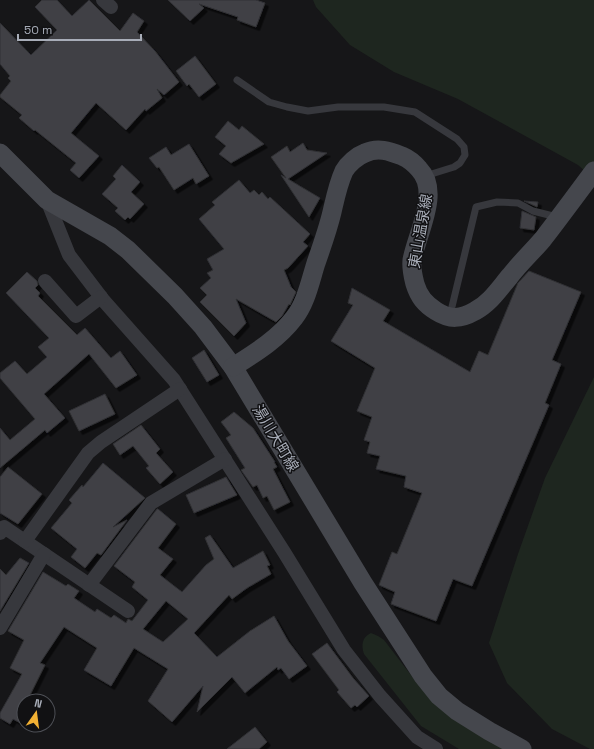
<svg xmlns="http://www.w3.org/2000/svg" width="594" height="749" viewBox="0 0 594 749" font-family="'Space Grotesk','Noto Sans JP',sans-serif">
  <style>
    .green { fill: #1e261f }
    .building { fill: #404145; stroke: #303034; fill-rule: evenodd; filter: url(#shadow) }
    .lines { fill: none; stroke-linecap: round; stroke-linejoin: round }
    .service { stroke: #37383d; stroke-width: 7 }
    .minor { stroke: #37383d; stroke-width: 14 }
    .secondary { stroke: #45474d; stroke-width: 19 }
    .labels { text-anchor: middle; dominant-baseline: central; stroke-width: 3; stroke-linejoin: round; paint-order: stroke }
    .street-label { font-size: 15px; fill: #a8adb8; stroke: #111113 }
  </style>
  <defs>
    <filter id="shadow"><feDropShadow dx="3.5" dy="3.5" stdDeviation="0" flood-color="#0009"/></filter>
  </defs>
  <rect width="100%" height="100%" fill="#161618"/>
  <g class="green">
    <polygon points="313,0 594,0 594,179 578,165 458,99 394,72 350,45 316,7"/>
    <polygon points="594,377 594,749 590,749 552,729 507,683 489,643 518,554 545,478"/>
    <path d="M371 633 378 636 384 640 417 683 505 749H459L421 726 364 654C361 645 362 637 371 633Z"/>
  </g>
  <g class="building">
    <polygon points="42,0 57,0 72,16 89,0 120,31 133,13 144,21 137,32 155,51 179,82 164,95 157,89 162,98 146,111 145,109 126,130 96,103 71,133 99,156 79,178 70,170 76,163 35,130 34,131 19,118 22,115 0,97 0,95 11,81 8,78 10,76 0,64 0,23 31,55 57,30 35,7"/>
    <polygon points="168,0 256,0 265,3 256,27 237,20 238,17 199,4 204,8 190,21"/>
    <polygon points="195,56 216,84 199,97 189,84 187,86 176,71"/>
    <polygon points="228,121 239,130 242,126 264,144 231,163 219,154 226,146 215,137"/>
    <polygon points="303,143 307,150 327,153 288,179 320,198 309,217 281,175 286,178 271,157 287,146 290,152"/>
    <polygon points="189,144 209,176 196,184 193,178 174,190 159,167 157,168 149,158 166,147 171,155"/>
    <polygon points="122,165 140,182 131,192 144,204 130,219 128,217 125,220 115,211 118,208 102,194 116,179 113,176"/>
    <polygon points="239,180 250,193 254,190 259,195 262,192 268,199 270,197 310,234 303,242 308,246 288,268 284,270 291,287 296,292 290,305 289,304 282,316 276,322 236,299 246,323 234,336 200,302 207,295 200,288 211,278 207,273 213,270 207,259 224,249 199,219 215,205 212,202"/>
    <polygon points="524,201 538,202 537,207 535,206"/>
    <polygon points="522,211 536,217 534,230 520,228"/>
    <polygon points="529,271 581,292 552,360 561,364 545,403 549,405 472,586 453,579 436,621 391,604 395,592 379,585 392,552 397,554 422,493 404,487 406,476 376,469 380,456 367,453 370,442 364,440 372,417 357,411 375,368 331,341 353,305 348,303 352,288 390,310 383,321 470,372 479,351 488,355 518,283"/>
    <polygon points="27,272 37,281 38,285 35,288 40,293 38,296 77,335 85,328 111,358 120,351 137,375 116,388 89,354 44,394 65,418 47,433 45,430 0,468 0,428 10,440 35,419 0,378 0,373 15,361 27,374 47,357 38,347 49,338 6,293"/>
    <polygon points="204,350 219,375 207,382 192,358"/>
    <polygon points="105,394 115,414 79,431 69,411"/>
    <polygon points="234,412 253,428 275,462 274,462 277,467 273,469 290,502 274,510 267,496 263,498 257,485 253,487 241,470 245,468 226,438 231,435 221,422"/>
    <polygon points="141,425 160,449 156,453 173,472 160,484 146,468 149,466 133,446 120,455 113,444"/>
    <polygon points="103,463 145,498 113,527 127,520 101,555 97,553 85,568 71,557 77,549 51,528 72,503 69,500 82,485 83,487"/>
    <polygon points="8,467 42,494 18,524 0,513 0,477"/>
    <polygon points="226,477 237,495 194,513 186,495"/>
    <path d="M157 509H158L176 524 158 548 173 559 160 575 182 592 206 565 214 559 205 538 210 535 233 568 263 551 270 565 267 566 271 574 247 588 232 599 229 595 194 633 217 657 250 631 274 616 288 641 307 666 289 679 281 668 278 670 277 667 245 693 232 677 197 712 203 686 172 722 148 701 168 669 134 648 111 686 84 670 97 648 64 627 40 663 45 665 27 701H24V725L13 719 10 724 0 718V713L22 674 10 668 24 640 8 631 43 572 66 586 68 584 79 591 74 598 95 612 97 609 111 618 114 615 126 623 128 619 132 621 148 600 132 587 135 582 114 566ZM166 601 188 619 163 642 143 629Z"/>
    <polygon points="20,558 29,563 0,611 0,569 6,575"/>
    <polygon points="327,643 353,678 369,696 357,707 355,705 351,708 337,692 339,690 312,654"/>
    <polygon points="255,727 267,742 259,749 227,749"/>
  </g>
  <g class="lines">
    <g class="service">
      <polyline points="237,80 269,102 287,107 308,111 338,107 384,107 415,112 457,139 464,147 465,155 460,163 454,167 425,176"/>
      <polyline points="450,315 476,207 497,202 518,203 533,211 557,217"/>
    </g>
    <g class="minor">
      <polyline points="103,0 111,7"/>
      <polyline points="47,200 69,255 104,301 174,380 284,552 344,650 380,696 417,737 436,749"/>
      <polyline points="45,281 76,316 101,297"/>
      <polyline points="0,533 4,527 128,611"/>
      <polyline points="25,541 88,453 101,442 180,389"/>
      <polyline points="89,585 151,503 225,459"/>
      <polyline points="0,628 44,554"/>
    </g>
    <g class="secondary">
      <polyline points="0,153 47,200 110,236 128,250 175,296 203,327 233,367 363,583 423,676 439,696 457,711 489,731 522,749"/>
      <path d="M233 367C255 353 278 339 294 318 306 303 310 282 316 263 322 246 328 229 332 212 335 199 338 184 344 171 348 164 357 156 365 153 378 147 389 151 402 156 409 159 414 163 419 169 441 192 417 233 412 260 411 269 413 276 415 284 419 297 425 304 436 311 450 320 461 319 475 311 490 303 499 289 510 276 520 263 532 252 543 239 560 217 577 194 594 171"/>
    </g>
  </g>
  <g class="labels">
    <g class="street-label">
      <text transform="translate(420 231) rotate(-80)">東山温泉線</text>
      <text transform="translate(276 438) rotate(59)">湯川大町線</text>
    </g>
  </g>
  <g transform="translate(36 713) rotate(14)"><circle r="19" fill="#111113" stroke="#4d4f55"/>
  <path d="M0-3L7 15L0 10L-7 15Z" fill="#f2b134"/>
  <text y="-6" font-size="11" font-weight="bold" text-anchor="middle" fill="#a8adb8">N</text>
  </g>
  <path d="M18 34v6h123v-6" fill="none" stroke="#a8adb8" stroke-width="2"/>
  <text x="24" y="34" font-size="12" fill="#a8adb8" stroke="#111113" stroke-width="3" paint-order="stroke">50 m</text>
</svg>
